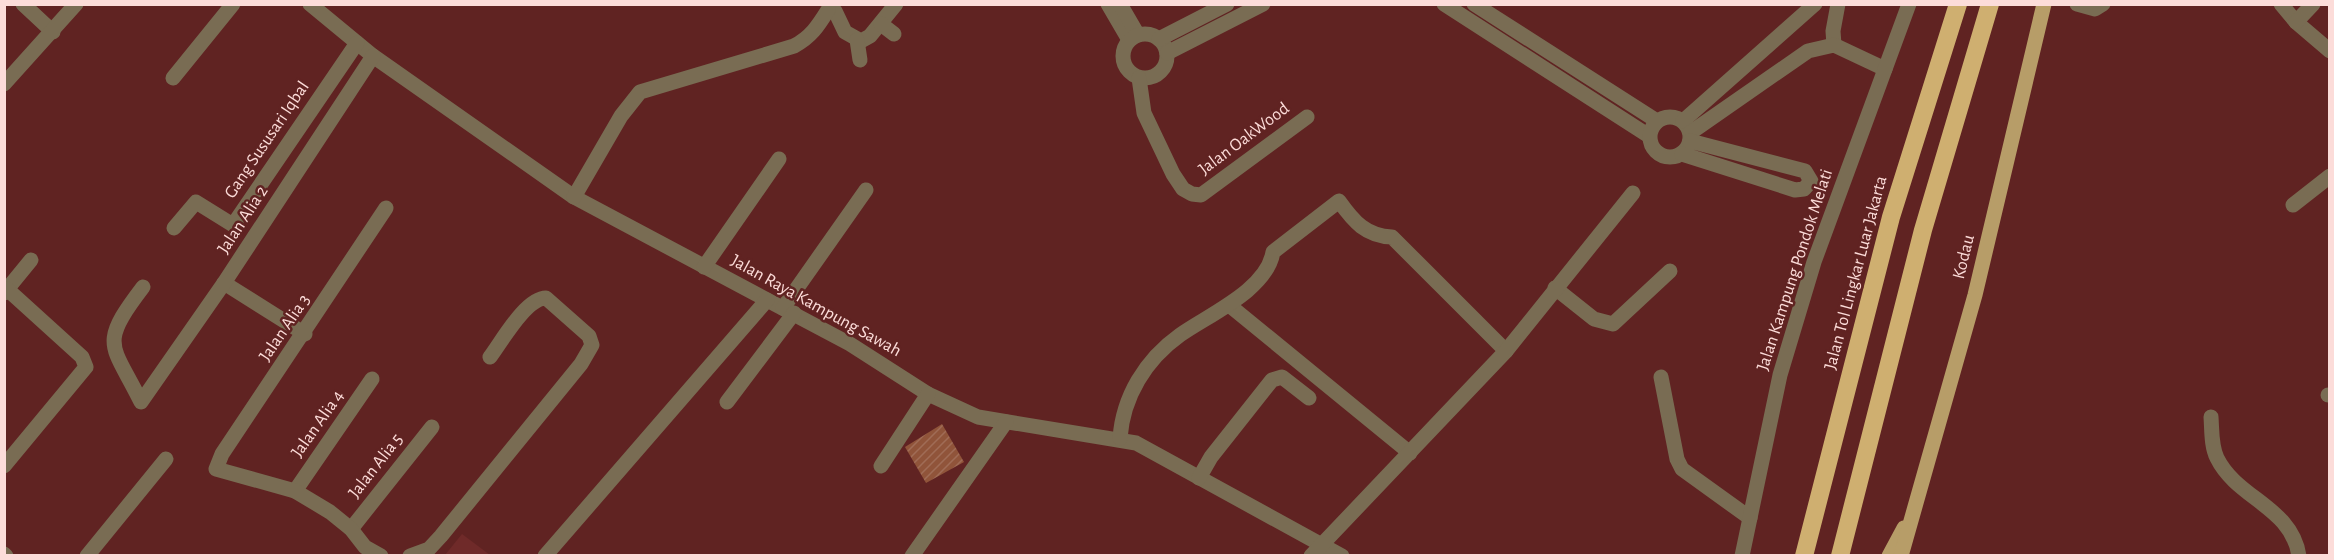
<svg xmlns="http://www.w3.org/2000/svg" width="2334" height="560" viewBox="0 0 2334 560" font-family="'Alegreya Sans',sans-serif">
  <style>
    .built { fill: #6f2a29 }
    .building { fill: url(#building-hatch) }
    .lines { fill: none; stroke-linecap: round; stroke-linejoin: round }
    .minor { stroke: #796c53; stroke-width: 15 }
    .major { stroke: #b79d68; stroke-width: 15 }
    .highway { stroke: #cfaf70; stroke-width: 18 }
    .labels { text-anchor: middle; dominant-baseline: central; stroke-width: 5; stroke-linejoin: round; paint-order: stroke }
    .street-label { font-size: 18px; fill: #fcdcd9; stroke: #602322 }
  </style>
  <defs>
    <pattern id="building-hatch" width="6" height="6" patternUnits="userSpaceOnUse" patternTransform="scale(1.5)"><rect width="6" height="6" fill="#90543a"/><path d="M-1 1l2-2M0 6l6-6M5 7l2-2" fill="none" stroke="#a06c56"/></pattern>
  </defs>
  <rect width="100%" height="100%" fill="#602322"/>
  <polygon class="built" points="462,534 490,555 445,555"/>
  <polygon class="building" points="942,424 964,462 926,483 905,447"/>
  <g class="lines">
    <g class="minor">
      <polyline points="23,4 53,32"/>
      <polyline points="310,4 373,56 574,197 850,344 928,394 978,417 1136,443 1342,556"/>
      <polyline points="1108,4 1129,40"/>
      <polyline points="1120,4 1138,35"/>
      <polyline points="1444,4 1649,136"/>
      <polyline points="1474,4 1657,121"/>
      <polyline points="2077,4 2095,9 2103,4"/>
      <polyline points="2281,4 2296,22 2330,51"/>
      <polyline points="835,11 845,32 861,41 870,36 896,4"/>
      <polyline points="2296,22 2313,4"/>
      <polyline points="881,24 894,34"/>
      <circle cx="1145" cy="56" r="22"/>
      <polyline points="1159,39 1227,4"/>
      <polyline points="857,40 860,60"/>
      <polyline points="1834,45 1833,31 1838,4"/>
      <polyline points="1167,53 1263,4"/>
      <polyline points="173,78 233,4"/>
      <polyline points="1139,78 1144,113 1173,174 1183,189 1192,194 1201,195 1307,117"/>
      <polyline points="4,84 76,4"/>
      <circle cx="1670" cy="137" r="20"/>
      <polyline points="1683,121 1815,4"/>
      <polyline points="1690,133 1808,51 1834,45 1885,69"/>
      <polyline points="1682,154 1795,190 1804,189 1811,181 1805,171 1690,141"/>
      <path d="M574 197 621 116 640 92 794 46C811 37 818 26 828 10"/>
      <polyline points="2293,205 2330,176"/>
      <polyline points="174,228 196,202 233,225 357,43"/>
      <polyline points="704,267 779,159"/>
      <polyline points="224,283 305,334"/>
      <path d="M143 287C98 346 112 343 141 402L224 283 373 56"/>
      <polyline points="1555,288 1594,319 1613,324 1670,271"/>
      <polyline points="4,293 31,260"/>
      <polyline points="1229,305 1410,453"/>
      <polyline points="783,308 866,190"/>
      <polyline points="1661,377 1677,459 1682,469 1750,518"/>
      <polyline points="2328,395 2330,395"/>
      <polyline points="727,402 794,313"/>
      <path d="M2211 417C2212 430 2211 446 2217 458 2237 499 2292 507 2299 556"/>
      <path d="M1120 438C1123 397 1145 360 1180 335 1208 315 1267 290 1273 252L1339 201C1354 222 1366 236 1392 237L1506 351"/>
      <polyline points="4,466 86,367 82,357 7,289"/>
      <polyline points="881,466 928,394"/>
      <polyline points="1199,478 1211,457 1272,380 1282,377 1309,398"/>
      <polyline points="295,491 372,379"/>
      <polyline points="351,529 432,427"/>
      <polyline points="4,554 6,556"/>
      <polyline points="87,556 166,459"/>
      <polyline points="381,556 365,547 351,529 330,512 295,491 216,469 222,454 386,208"/>
      <path d="M410 556 429 549 441 536 581 364 592 345 589 336 546 298C526 298 502 341 490 357"/>
      <polyline points="545,556 767,300"/>
      <polyline points="912,556 1006,422"/>
      <polyline points="1311,556 1506,351 1633,193"/>
      <polyline points="1742,556 1780,375 1814,262 1909,4"/>
    </g>
    <g class="major">
      <polyline points="1889,556 1904,528"/>
      <polyline points="1901,556 1975,295 2044,4"/>
    </g>
    <g class="highway">
      <polyline points="1804,556 1891,217 1958,4"/>
      <polyline points="1840,556 1923,230 1990,4"/>
    </g>
  </g>
  <g class="labels">
    <g class="street-label">
      <text transform="translate(1244 139) rotate(-37)">Jalan OakWood</text>
      <text transform="translate(267 140) rotate(-56)">Gang Sususari Iqbal</text>
      <text transform="translate(243 220) rotate(-57)">Jalan Alia 2</text>
      <text transform="translate(1964 257) rotate(-76)">Kodau</text>
      <text transform="translate(1795 270) rotate(-72)">Jalan Kampung Pondok Melati</text>
      <text transform="translate(1856 273) rotate(-75)">Jalan Tol Lingkar Luar Jakarta</text>
      <text transform="translate(816 306) rotate(29)">Jalan Raya Kampung Sawah</text>
      <text transform="translate(285 328) rotate(-56)">Jalan Alia 3</text>
      <text transform="translate(318 424) rotate(-55)">Jalan Alia 4</text>
      <text transform="translate(376 466) rotate(-52)">Jalan Alia 5</text>
    </g>
  </g>
  <rect width="2334" height="560" fill="none" stroke="#fcdcd9" stroke-width="12"/>
</svg>
